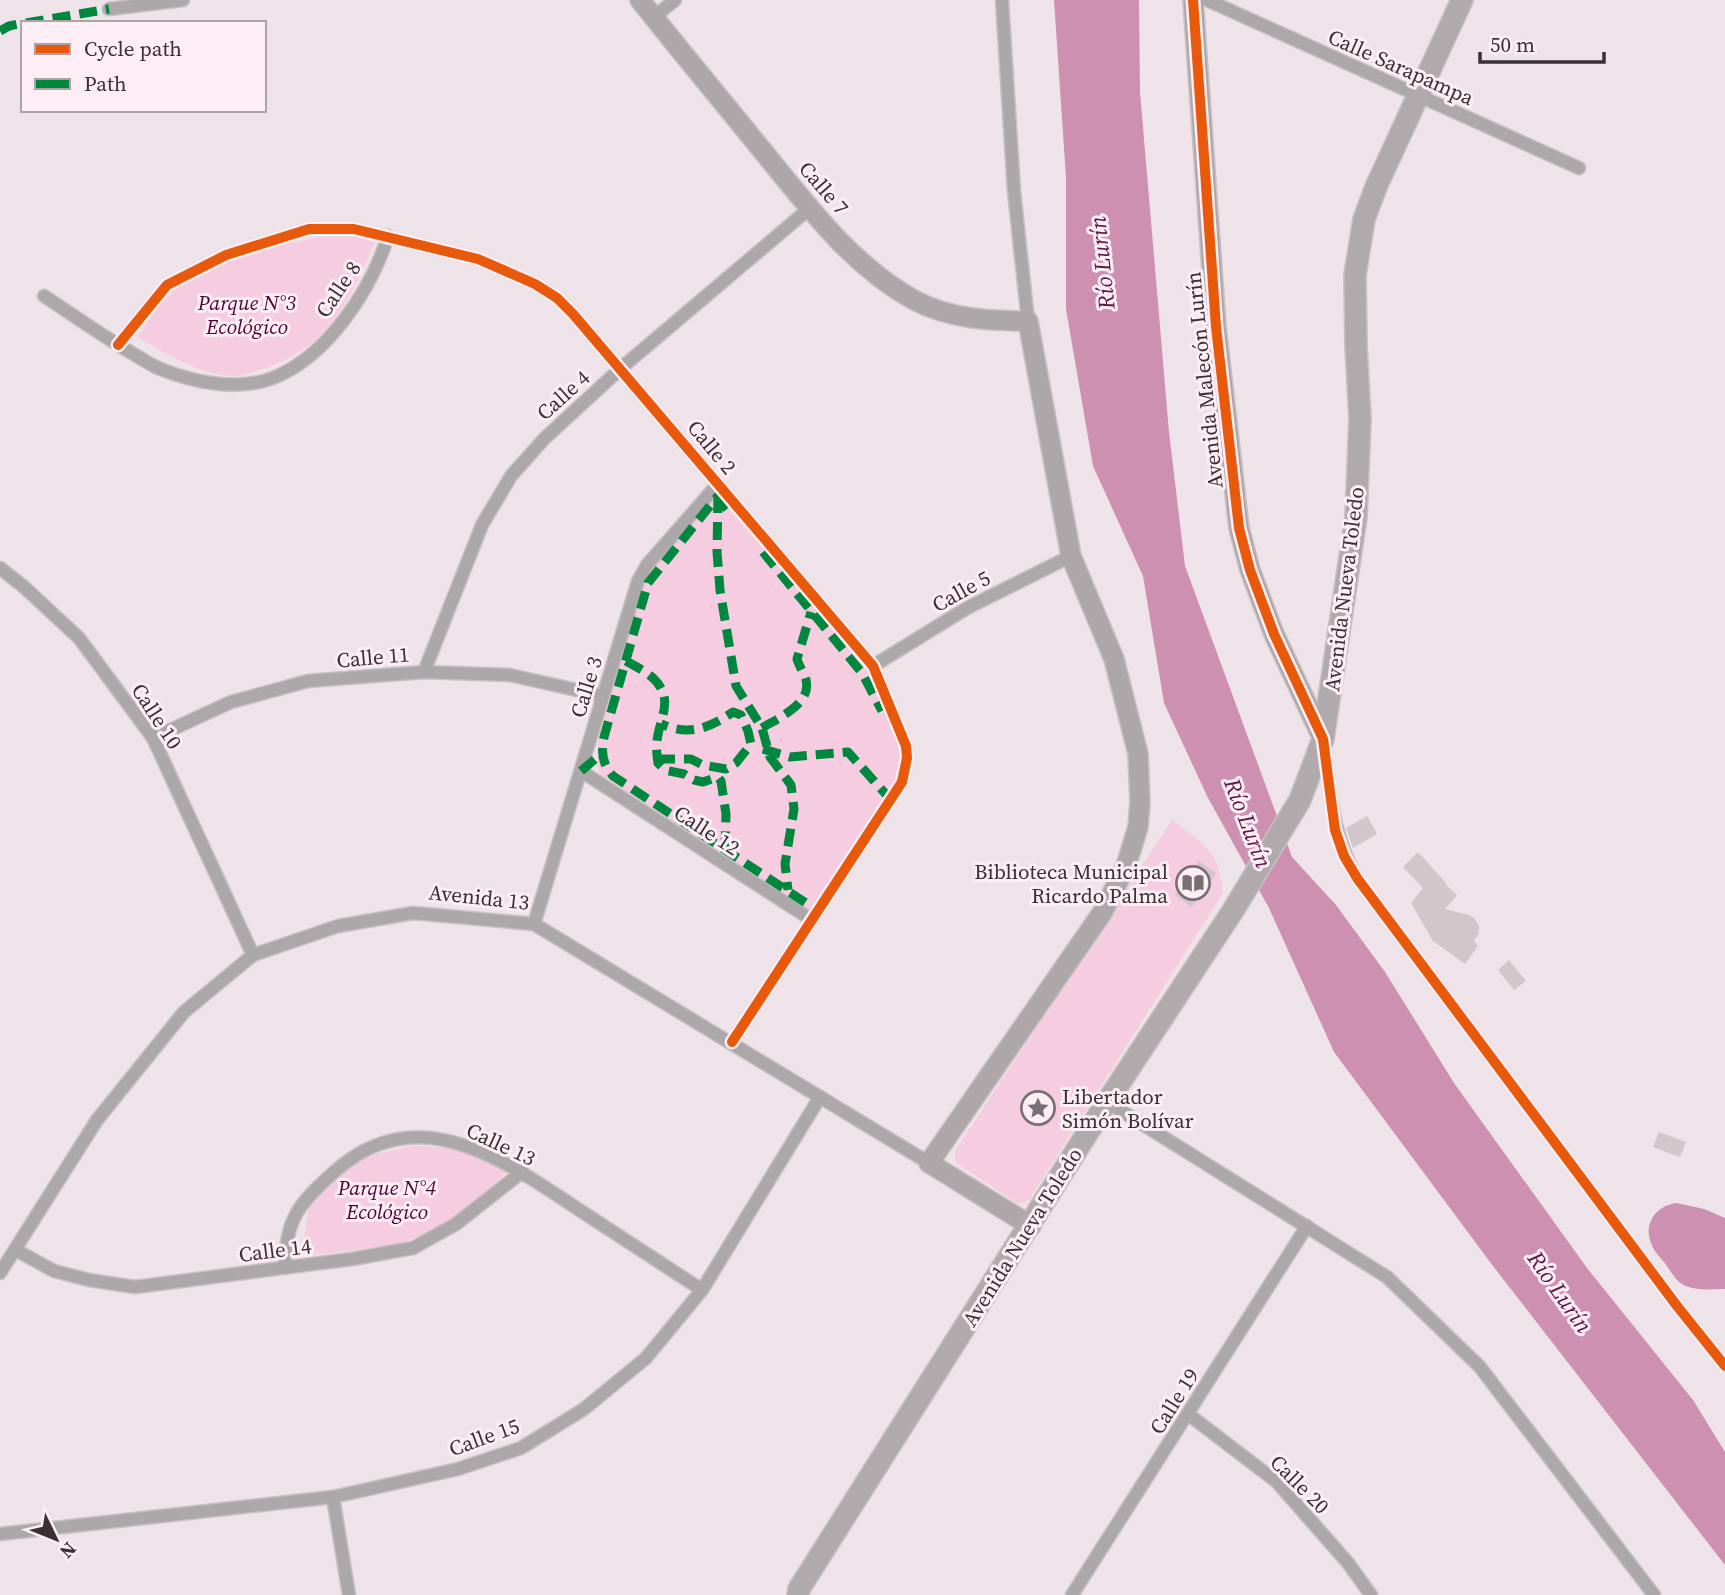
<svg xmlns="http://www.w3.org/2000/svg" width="1725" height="1595" viewBox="0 0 1725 1595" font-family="'Source Serif 4',serif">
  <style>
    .green { fill: #f5cce0 }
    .water { fill: #ce90b1 }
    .building { fill: #d0c7cb }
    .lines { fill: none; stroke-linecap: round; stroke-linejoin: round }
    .street-casing { stroke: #c9c0c4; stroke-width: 15 }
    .secondary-casing { stroke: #c9c0c4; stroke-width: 22 }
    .primary-casing { stroke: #c9c0c4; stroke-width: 24 }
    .street { stroke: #aca8aa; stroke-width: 12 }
    .secondary { stroke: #ada7a9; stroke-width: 19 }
    .primary { stroke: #b1aaac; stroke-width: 21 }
    .quiet { stroke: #00873e; stroke-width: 9; stroke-dasharray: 18 9; stroke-linecap: butt }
    .cycleway-casing { stroke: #fdedf4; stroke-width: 15 }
    .cycleway { stroke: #e8590c; stroke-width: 10 }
    .labels { text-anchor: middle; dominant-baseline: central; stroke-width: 6; stroke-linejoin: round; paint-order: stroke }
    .street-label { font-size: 21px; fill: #393134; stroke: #fdedf4 }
    .park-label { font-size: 21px; font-style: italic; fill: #4f0034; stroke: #fdedf4 }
    .poi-label { font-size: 21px; fill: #393134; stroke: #fdedf4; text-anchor: end }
    .water-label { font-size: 23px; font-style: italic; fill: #621644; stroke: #fdedf4 }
  </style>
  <rect width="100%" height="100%" fill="#eee3e8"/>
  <g class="green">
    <path d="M338 234 376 239C353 295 332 343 271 366 258 371 244 377 230 376 196 373 165 353 137 337 149 321 162 299 179 287 227 254 282 244 338 234Z"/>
    <polygon points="718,490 868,673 897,732 901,747 896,783 810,910 604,779 598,770 598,741 644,584 650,572"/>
    <path d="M1172 820C1204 844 1219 850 1223 893L1029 1200 1018 1204 955 1162V1151Z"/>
    <path d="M412 1146C453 1147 471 1151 507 1171L476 1203 434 1229 401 1244 314 1255 305 1251 303 1245 309 1204 340 1173 371 1155Z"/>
  </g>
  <g class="water">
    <polygon points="1054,0 1139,0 1140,92 1169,432 1185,566 1292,857 1336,905 1385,972 1454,1083 1587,1268 1693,1400 1725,1452 1725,1565 1493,1266 1334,1052 1269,908 1207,796 1164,703 1143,576 1093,466 1066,309 1066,178"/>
    <path d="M1677 1203 1704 1209 1725 1218V1289C1713 1289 1698 1291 1686 1286 1677 1283 1672 1273 1667 1266 1662 1259 1653 1251 1651 1243 1643 1223 1657 1205 1677 1203Z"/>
  </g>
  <g class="building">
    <polygon points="1367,816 1377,834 1353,848 1346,828"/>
    <polygon points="1418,852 1447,884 1446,885 1457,895 1445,909 1469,915 1474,918 1479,926 1479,933 1474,941 1478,946 1465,964 1433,941 1411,903 1423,888 1403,867"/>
    <polygon points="1199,861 1216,873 1192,907 1175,895"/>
    <polygon points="1509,960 1526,981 1514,990 1498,970"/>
    <polygon points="1659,1132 1686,1142 1680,1157 1653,1147"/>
  </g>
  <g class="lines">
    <g class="street-casing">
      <g id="street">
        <polyline points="1002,0 1014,191 1028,321"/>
        <polyline points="1207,0 1579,168"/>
        <polyline points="109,9 183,0"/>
        <polyline points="654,17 675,0"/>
        <path d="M44 296C73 315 101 335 130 352 141 358 151 366 163 370 196 383 239 391 273 378 328 356 371 290 388 236"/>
        <polyline points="118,345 167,285 226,255 309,229 354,229 478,259 535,284 557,298 573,314 873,666 906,746 907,758 902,782 732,1042"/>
        <polyline points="0,568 24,587 79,638 153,738 253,955"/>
        <polyline points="873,666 967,608 1071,556"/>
        <polyline points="424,672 482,525 511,476 544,439 620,369 810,208"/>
        <polyline points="153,738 231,702 308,681 424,672 510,675 603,696"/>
        <path d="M1324 747C1331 794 1332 835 1357 878L1677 1306 1725 1366"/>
        <polyline points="581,771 812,920"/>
        <polyline points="534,924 638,581 647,565 718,484"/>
        <polyline points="1107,1102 1387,1277 1480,1367 1654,1595"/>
        <polyline points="16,1250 54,1271 89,1280 135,1287 352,1259 413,1248 456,1224 522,1172"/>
        <path d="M285 1268C285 1221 298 1204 333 1173 417 1096 504 1160 581 1211 621 1237 662 1264 702 1290"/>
        <polyline points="0,1273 97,1120 184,1012 253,955 338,926 413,913 534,924 929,1163"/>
        <polyline points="1188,1414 1277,1482 1348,1563 1371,1595"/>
        <polyline points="333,1497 349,1595"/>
        <polyline points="0,1534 333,1497 458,1469 521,1448 584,1409 646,1358 702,1290 820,1097"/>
        <polyline points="1072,1595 1307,1226"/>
      </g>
    </g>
    <g class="secondary-casing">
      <g id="secondary">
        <path d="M640 0C678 48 718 96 757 144 804 201 849 264 914 300 950 319 989 321 1028 321L1071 556 1114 659 1138 754 1140 802 1138 827 1126 866 1102 913 929 1163 1031 1226"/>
        <polyline points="1193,0 1216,327 1239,528 1250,570 1274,634 1323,739"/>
      </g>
    </g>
    <g class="primary-casing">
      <polyline id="primary" points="798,1595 799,1589 1107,1102 1234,909 1300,800 1323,739 1356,517 1360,418 1356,346 1355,275 1364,219 1376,187 1462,0"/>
    </g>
    <use href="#street" class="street"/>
    <use href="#secondary" class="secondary"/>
    <use href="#primary" class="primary"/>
    <g class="quiet">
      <polyline points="26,23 109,9"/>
      <polyline points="0,31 9,26 23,23"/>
      <polyline points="718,495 717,552 720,590 736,686 762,728 770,757 791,785 794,809 785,864 788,890"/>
      <path d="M727 509 717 497 648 583 604 737C601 754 602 763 613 776L809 905"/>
      <polyline points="763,552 862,673 882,711"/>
      <path d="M626 661C635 666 647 672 654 679 675 700 659 719 657 741 656 748 657 756 658 763L665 770 684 774 694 780 703 782 718 777 721 781 726 814 725 849"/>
      <path d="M762 728C778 718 812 704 806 680 804 673 799 666 797 659L811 612"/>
      <polyline points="763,749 790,757 848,752 891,800"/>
      <path d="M657 759H691L703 765 726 769 736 763 751 744 748 731 741 715 733 712C708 729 689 736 661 724"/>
      <polyline points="581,771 601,754"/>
    </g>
    <g class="cycleway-casing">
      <g id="cycleway">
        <polyline points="1193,0 1216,327 1239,528 1250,570 1274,634 1323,739 1335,830 1344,856 1357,878 1677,1306 1725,1366"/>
        <polyline points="118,345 167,285 226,255 309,229 354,229 478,259 535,284 557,298 573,314 873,666 906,746 907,758 902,782 732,1042"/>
      </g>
    </g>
    <use href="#cycleway" class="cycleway"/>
  </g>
  <defs>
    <g id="library-ring" transform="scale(1.75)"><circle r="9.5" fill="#fdedf4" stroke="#786f73" stroke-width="1.5"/><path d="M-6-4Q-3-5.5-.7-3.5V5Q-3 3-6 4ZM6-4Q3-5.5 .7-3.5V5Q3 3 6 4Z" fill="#786f73"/></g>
    <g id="sight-ring" transform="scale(1.75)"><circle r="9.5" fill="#fdedf4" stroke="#786f73" stroke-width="1.5"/><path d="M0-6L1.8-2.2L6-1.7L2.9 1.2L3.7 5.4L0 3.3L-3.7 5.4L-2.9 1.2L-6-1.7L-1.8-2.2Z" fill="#786f73"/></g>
  </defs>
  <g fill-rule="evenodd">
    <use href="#library-ring" x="1193" y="883"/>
    <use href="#sight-ring" x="1038" y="1108"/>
  </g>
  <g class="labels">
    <g class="street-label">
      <text transform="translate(1401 67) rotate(24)">Calle Sarapampa</text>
      <text transform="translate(824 188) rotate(49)">Calle 7</text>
      <text transform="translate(338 289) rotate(-56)">Calle 8</text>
      <text transform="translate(1204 380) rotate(-96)">Avenida Malecón Lurín</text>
      <text transform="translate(563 395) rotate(-42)">Calle 4</text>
      <text transform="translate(712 447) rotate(50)">Calle 2</text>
      <text transform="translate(1344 589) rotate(-83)">Avenida Nueva Toledo</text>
      <text transform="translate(961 591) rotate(-29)">Calle 5</text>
      <text transform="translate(373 657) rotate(-5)">Calle 11</text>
      <text transform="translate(586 687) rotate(-73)">Calle 3</text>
      <text transform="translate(157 716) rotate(57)">Calle 10</text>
      <text transform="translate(707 830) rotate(33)">Calle 12</text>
      <text transform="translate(479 897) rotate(6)">Avenida 13</text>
      <text transform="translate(501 1144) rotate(25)">Calle 13</text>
      <text transform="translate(1022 1237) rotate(-58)">Avenida Nueva Toledo</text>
      <text transform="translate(275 1250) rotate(-7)">Calle 14</text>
      <text transform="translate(1174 1401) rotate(-58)">Calle 19</text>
      <text transform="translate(484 1437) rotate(-20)">Calle 15</text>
      <text transform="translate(1300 1484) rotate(45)">Calle 20</text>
    </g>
    <g class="park-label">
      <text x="247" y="302">Parque N°3<tspan x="247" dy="24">Ecológico</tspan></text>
      <text x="387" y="1187">Parque N°4<tspan x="387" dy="24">Ecológico</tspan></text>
    </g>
    <g class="poi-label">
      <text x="1168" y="871">Biblioteca Municipal<tspan x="1168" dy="24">Ricardo Palma</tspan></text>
      <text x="1062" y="1096" text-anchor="start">Libertador<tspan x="1062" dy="24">Simón Bolívar</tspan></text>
    </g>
    <g class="water-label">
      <text transform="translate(1102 263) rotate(-96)">Río Lurín</text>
      <text transform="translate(1248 823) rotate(69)">Río Lurín</text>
      <text transform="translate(1560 1292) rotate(55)">Río Lurín</text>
    </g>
  </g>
  <rect x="21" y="21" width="245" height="91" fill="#fdedf4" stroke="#afa2a7" stroke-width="2"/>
  <rect x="35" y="44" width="35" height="10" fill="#e8590c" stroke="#afa2a7" stroke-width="2"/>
  <text x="84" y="56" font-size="21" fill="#393134">Cycle path</text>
  <rect x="35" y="79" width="35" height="10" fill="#00873e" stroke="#afa2a7" stroke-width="2"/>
  <text x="84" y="91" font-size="21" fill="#393134">Path</text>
  <g transform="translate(56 1539) rotate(133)" stroke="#fdedf4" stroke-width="5" paint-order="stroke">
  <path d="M0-5L12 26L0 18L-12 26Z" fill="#393134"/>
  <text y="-10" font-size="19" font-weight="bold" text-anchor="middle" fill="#393134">N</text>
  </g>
  <path d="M1480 52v10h124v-10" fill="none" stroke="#393134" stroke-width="3.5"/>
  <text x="1490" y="52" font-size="21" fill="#393134" stroke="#fdedf4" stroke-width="5" paint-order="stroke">50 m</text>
</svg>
